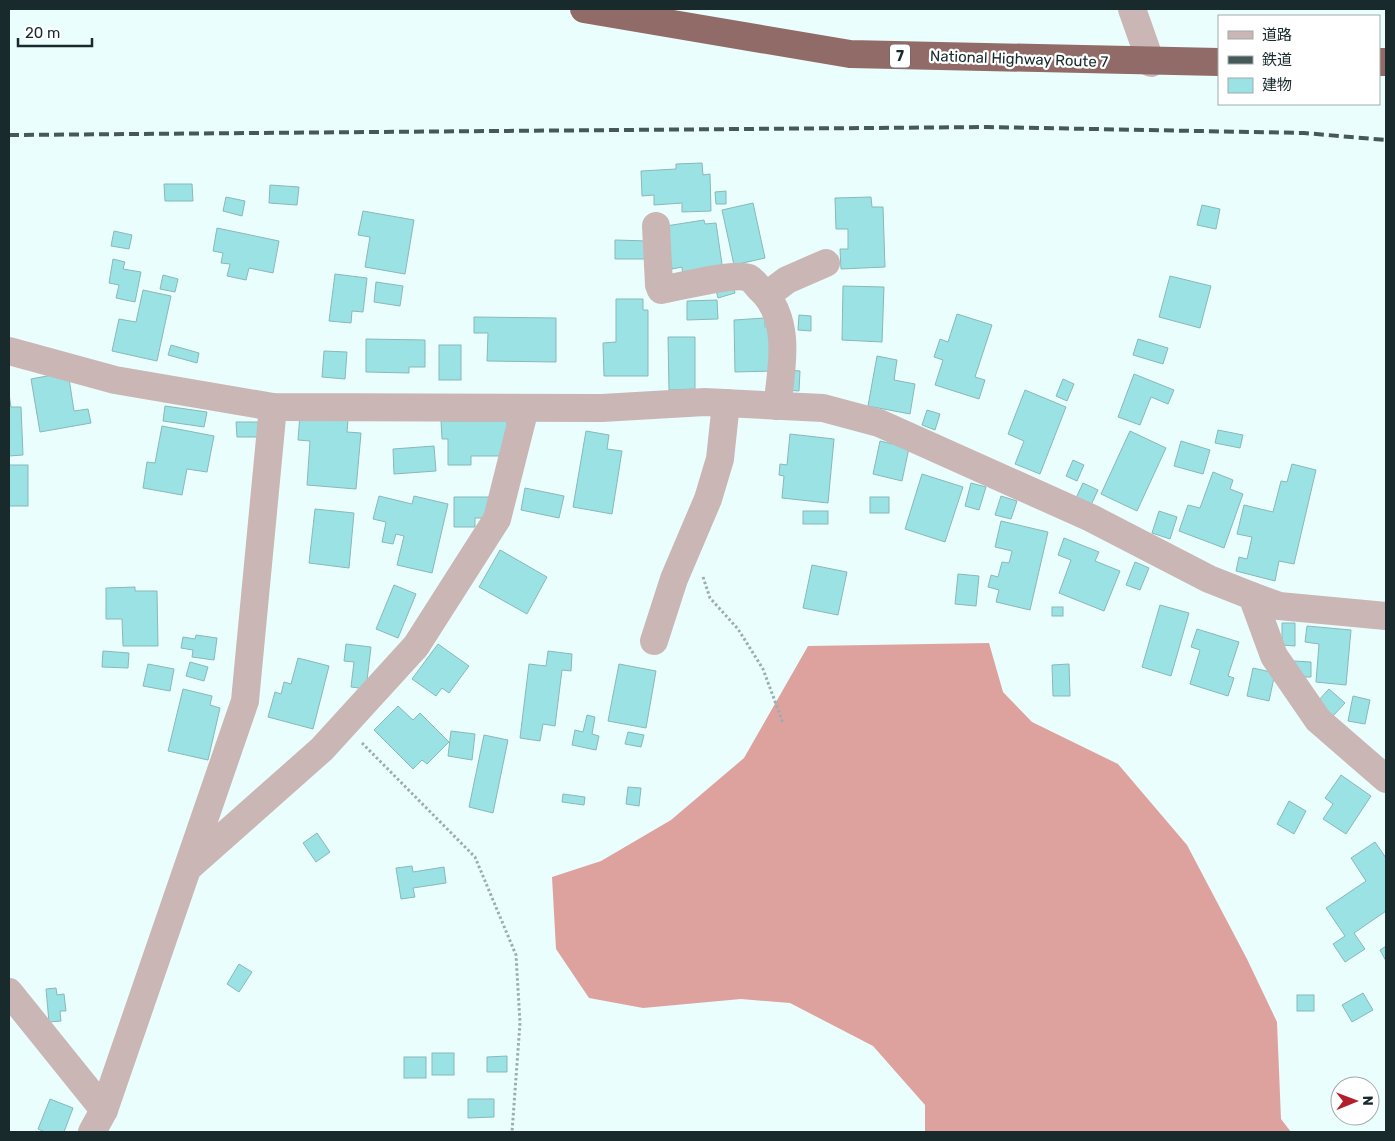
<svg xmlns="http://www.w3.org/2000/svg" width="1395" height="1141" viewBox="0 0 1395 1141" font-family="Rubik,'Noto Sans JP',sans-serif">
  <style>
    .forest { fill: #dea29e }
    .building { fill: #9ae2e4; stroke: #8ab8b9 }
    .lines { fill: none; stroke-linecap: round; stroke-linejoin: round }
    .path { stroke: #9badae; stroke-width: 3; stroke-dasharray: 2.5 2.5; stroke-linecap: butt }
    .street { stroke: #cab7b5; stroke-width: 28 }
    .highway { stroke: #906b68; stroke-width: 28 }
    .rail { stroke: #465959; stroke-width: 4; stroke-dasharray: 10 5; stroke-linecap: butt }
    .labels { text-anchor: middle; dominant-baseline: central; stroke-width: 4.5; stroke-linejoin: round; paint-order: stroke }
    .shield { fill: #fff; stroke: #5d6a6b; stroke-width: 1 }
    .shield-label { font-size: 14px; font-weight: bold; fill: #182a2b }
    .street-label { font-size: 15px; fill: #182a2b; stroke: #fff }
  </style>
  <rect width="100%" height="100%" fill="#ebfefe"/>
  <polygon class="forest" points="989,643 1003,692 1032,722 1118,764 1187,845 1247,959 1277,1022 1281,1119 1291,1132 925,1132 925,1105 873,1046 790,1003 741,999 643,1008 589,998 556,949 552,877 601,861 671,820 744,758 808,646"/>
  <g class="building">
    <polygon points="702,163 703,175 710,174 711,211 682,212 682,203 654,205 654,195 642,196 641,171 676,169 676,164"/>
    <polygon points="164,184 192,184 193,201 165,201"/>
    <polygon points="270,185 299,187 297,205 269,203"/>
    <polygon points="726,191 726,204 716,204 715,192"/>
    <polygon points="226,197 245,201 242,216 223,211"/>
    <polygon points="871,197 872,207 883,207 885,267 841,269 840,249 848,249 848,229 836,229 835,198"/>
    <polygon points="753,203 765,258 734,265 722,210"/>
    <polygon points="1202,205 1220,209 1216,229 1197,225"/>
    <polygon points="363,211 414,220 405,274 365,267 370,237 358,235"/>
    <polygon points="704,220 705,224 716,223 723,271 683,277 682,267 672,269 666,226"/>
    <polygon points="217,228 279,241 273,273 249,268 246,280 227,276 230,264 221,263 223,253 213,251"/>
    <polygon points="114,231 132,235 129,249 111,246"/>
    <polygon points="615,240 649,241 649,259 615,259"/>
    <polygon points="113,259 125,262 123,269 141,272 135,302 116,298 119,285 109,283"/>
    <polygon points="335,274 367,278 363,312 352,311 351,323 329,321"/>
    <polygon points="163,275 178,279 175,292 160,289"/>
    <polygon points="1170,276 1211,286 1200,328 1159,317"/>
    <polygon points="732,281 735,293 718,298 715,286"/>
    <polygon points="376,282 403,286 400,306 374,302"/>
    <polygon points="843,286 884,287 882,342 842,340"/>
    <polygon points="143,290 171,296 157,361 112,351 119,319 136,322"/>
    <polygon points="616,299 643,299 643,310 648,310 648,376 604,376 603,343 616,342"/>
    <polygon points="717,300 718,319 687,320 687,301"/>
    <polygon points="957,314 992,325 975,377 985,380 979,399 935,385 943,360 934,357 940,339 948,342"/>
    <polygon points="799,315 811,316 811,331 798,330"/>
    <polygon points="474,317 556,318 556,362 487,361 488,333 474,333"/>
    <polygon points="765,318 765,327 773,327 774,371 735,372 734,320"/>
    <polygon points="668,337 695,337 695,389 669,390"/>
    <polygon points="366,339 425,340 425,367 409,367 409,373 366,372"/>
    <polygon points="1138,339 1168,348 1163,364 1133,355"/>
    <polygon points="171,345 199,353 197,363 168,355"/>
    <rect x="439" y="345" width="22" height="35"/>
    <polygon points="324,351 347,352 345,379 322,377"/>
    <polygon points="877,356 897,360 894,380 915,384 910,414 868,406"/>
    <polygon points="787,370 800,371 799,391 785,390"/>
    <polygon points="68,372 74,411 88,409 91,423 40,432 31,379"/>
    <polygon points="1134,374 1174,390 1168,404 1151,397 1140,425 1118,417"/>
    <polygon points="1063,379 1074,384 1067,401 1056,396"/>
    <polygon points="1025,390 1066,407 1040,474 1015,464 1024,441 1008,434"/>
    <polygon points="9,394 11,407 21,407 23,455 9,456"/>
    <polygon points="165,406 207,412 204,427 163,421"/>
    <polygon points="927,410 940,414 935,430 922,425"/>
    <polygon points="300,415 348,420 347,432 361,433 356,489 307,485 310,441 298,440"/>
    <polygon points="441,421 507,421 507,456 471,456 471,465 448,465 448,439 442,439"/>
    <polygon points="236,422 258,422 258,437 237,437"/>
    <polygon points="162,426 214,436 207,472 187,469 182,495 143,488 147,462 155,463"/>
    <polygon points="1218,430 1243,435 1240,448 1215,443"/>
    <polygon points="586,431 609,435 607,449 622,451 612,514 573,507"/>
    <polygon points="1130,431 1166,448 1137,511 1101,494"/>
    <polygon points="790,434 834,439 828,503 782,498 784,476 779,475 780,464 787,465"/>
    <polygon points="880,441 909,448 902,481 873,474"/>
    <polygon points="1181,441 1210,450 1203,474 1174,466"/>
    <polygon points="434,446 436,471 394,474 393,449"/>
    <polygon points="1073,460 1084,465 1077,481 1066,476"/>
    <polygon points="1292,464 1316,470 1294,564 1279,561 1275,581 1236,571 1239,557 1247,559 1252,537 1237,534 1244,505 1273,512 1281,481 1287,482"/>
    <rect x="9" y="465" width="19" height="41"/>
    <polygon points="1213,472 1233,480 1230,489 1243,494 1224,548 1179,531 1188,505 1200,508"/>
    <polygon points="922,474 963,487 945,542 905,529"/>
    <polygon points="971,483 986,487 979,510 965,506"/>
    <polygon points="1083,483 1098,490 1091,505 1076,498"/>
    <polygon points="525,488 564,496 559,518 521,510"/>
    <polygon points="379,496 412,504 414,496 448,504 432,573 397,565 404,536 396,534 393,544 382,542 386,522 373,519"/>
    <polygon points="1001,496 1017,501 1011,519 995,515"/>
    <polygon points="454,497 493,497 493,518 475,518 475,527 454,527"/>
    <rect x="870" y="497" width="19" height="16"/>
    <polygon points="315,509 354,513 349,568 309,563"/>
    <rect x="803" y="511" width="25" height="13"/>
    <polygon points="1159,511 1177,517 1170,539 1152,533"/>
    <polygon points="1001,521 1048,532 1030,610 996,602 999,590 988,587 991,575 998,577 1002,562 1009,563 1012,551 995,547"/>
    <polygon points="1064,538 1099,552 1095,561 1120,571 1104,611 1059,593 1071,560 1058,555"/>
    <polygon points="500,550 547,577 527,614 479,587"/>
    <polygon points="1135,562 1149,568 1140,590 1126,585"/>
    <polygon points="812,565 847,572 838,615 803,608"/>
    <polygon points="958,574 979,576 976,606 955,604"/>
    <polygon points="394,585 416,594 398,638 376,629"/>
    <polygon points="135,587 135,591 157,591 158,646 123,646 122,619 106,619 106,588"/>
    <polygon points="1160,605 1189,613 1171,676 1142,667"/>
    <rect x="1052" y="607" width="11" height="9"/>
    <polygon points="1282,623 1295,623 1295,646 1282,645"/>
    <polygon points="1307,626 1351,630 1346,685 1316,682 1319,644 1305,642"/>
    <polygon points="1197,629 1239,642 1228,676 1234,678 1228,696 1190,684 1200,650 1191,647"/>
    <polygon points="196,635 217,638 214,660 192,657 193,650 181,648 183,637 195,639"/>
    <polygon points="346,644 371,647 366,689 351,687 354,662 344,661"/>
    <polygon points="438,644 469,666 449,693 442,688 436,696 412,679"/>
    <polygon points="103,651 129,653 128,668 102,667"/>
    <polygon points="548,651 572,654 571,671 562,670 555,726 543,724 540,741 520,738 529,664 546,666"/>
    <polygon points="298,658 329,666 313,729 268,717 275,692 281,694 284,682 291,684"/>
    <polygon points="1294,661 1311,662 1311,677 1294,677"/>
    <polygon points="190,662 208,667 204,681 186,676"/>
    <polygon points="148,664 174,669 170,691 143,686"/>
    <polygon points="619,664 656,671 646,728 608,721"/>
    <polygon points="1069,664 1070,696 1053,696 1052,665"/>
    <polygon points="1253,668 1275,673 1269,701 1247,696"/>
    <polygon points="183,689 212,696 210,705 220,708 208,760 168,751"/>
    <polygon points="1329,689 1345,703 1333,716 1317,702"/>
    <polygon points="1353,696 1370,700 1365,724 1348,721"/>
    <polygon points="398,706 413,720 420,713 449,742 427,764 422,760 413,769 374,730"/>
    <polygon points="587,715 595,717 592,734 599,736 596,750 572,745 575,730 583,732"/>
    <polygon points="451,731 475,734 472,760 448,756"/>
    <polygon points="628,732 644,735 641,747 625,744"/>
    <polygon points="484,735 508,740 493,813 469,807"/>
    <polygon points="1341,775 1371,796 1346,834 1323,819 1333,804 1325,798"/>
    <polygon points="628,787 641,788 639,806 626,804"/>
    <polygon points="563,794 585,797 584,805 562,802"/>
    <polygon points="1289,801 1306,811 1294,834 1277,824"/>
    <polygon points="317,833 330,852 316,862 303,843"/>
    <polygon points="1375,842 1386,858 1386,911 1354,933 1365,949 1345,962 1333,944 1345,936 1326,908 1366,881 1351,858"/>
    <polygon points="412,866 413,872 444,867 446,883 413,888 415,897 401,899 396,868"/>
    <polygon points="1386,946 1386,961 1380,950"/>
    <polygon points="239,964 252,972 239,992 227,984"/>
    <polygon points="56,988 57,995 64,994 66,1011 60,1011 61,1021 49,1022 46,989"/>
    <polygon points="1363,993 1373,1010 1352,1022 1342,1005"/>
    <rect x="1297" y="995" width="17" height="16"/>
    <rect x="432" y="1053" width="22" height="22"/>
    <polygon points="507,1056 507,1072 487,1072 487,1057"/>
    <rect x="404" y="1057" width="22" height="21"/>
    <polygon points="50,1099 73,1108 64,1132 45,1132 38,1129"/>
    <polygon points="468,1099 494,1099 494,1117 468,1118"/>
  </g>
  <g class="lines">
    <g class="path">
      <polyline points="703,577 710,598 738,629 763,669 783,723"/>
      <polyline points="362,743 475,857 516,955 520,1023 512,1132"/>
    </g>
    <g class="street">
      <polyline points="1132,9 1151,63"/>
      <path d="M656 226 659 285 661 290C678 287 736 272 749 278 753 280 757 286 760 289 792 318 782 368 777 406"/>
      <polyline points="767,295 787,280 826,263"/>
      <polyline points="9,351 115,380 273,407 602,408 705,402 823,408 879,423 1091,518 1209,579 1252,596 1279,606 1386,616"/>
      <polyline points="1252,596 1274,656 1318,720 1386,779"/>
      <polyline points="654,641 674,579 708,499 720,459 726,403"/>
      <polyline points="190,866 322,749 416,646 497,519 525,408"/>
      <polyline points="9,992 104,1110"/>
      <polyline points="92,1132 104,1110 245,701 273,407"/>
    </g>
    <g class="highway">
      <polyline points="584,9 850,54 1219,62"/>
      <polyline points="1379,62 1386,62"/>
    </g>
    <polyline class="rail" points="9,135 987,127 1304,133 1386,140"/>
  </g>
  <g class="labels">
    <rect class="shield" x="890" y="44.5" width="20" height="23" rx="4"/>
    <g class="shield-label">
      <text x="900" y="56">7</text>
    </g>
    <g class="street-label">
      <text transform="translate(1019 59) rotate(2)">National Highway Route 7</text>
    </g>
  </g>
  <rect width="1395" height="1141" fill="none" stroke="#182a2b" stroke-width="20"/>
  <rect x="1218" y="15" width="162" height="90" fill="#ffffff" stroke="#a3aaaa"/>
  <rect x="1228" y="31" width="25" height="8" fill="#cab7b5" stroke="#a3aaaa"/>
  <text x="1262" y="40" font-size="15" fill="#182a2b">道路</text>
  <rect x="1228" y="56" width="25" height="8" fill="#465959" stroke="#a3aaaa"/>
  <text x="1262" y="65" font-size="15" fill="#182a2b">鉄道</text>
  <rect x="1228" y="78" width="25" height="15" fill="#9ae2e4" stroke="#a3aaaa"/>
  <text x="1262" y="90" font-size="15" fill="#182a2b">建物</text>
  <g transform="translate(1355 1101) rotate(89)"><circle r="24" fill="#ffffff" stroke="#a3aaaa"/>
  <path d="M0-4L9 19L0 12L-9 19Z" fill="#b11f2a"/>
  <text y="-8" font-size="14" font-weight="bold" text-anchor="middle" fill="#182a2b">N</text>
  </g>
  <path d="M18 38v8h74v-8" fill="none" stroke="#182a2b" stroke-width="2.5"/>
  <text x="25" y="38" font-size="15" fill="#182a2b" stroke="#ffffff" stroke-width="4" paint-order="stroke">20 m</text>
</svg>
